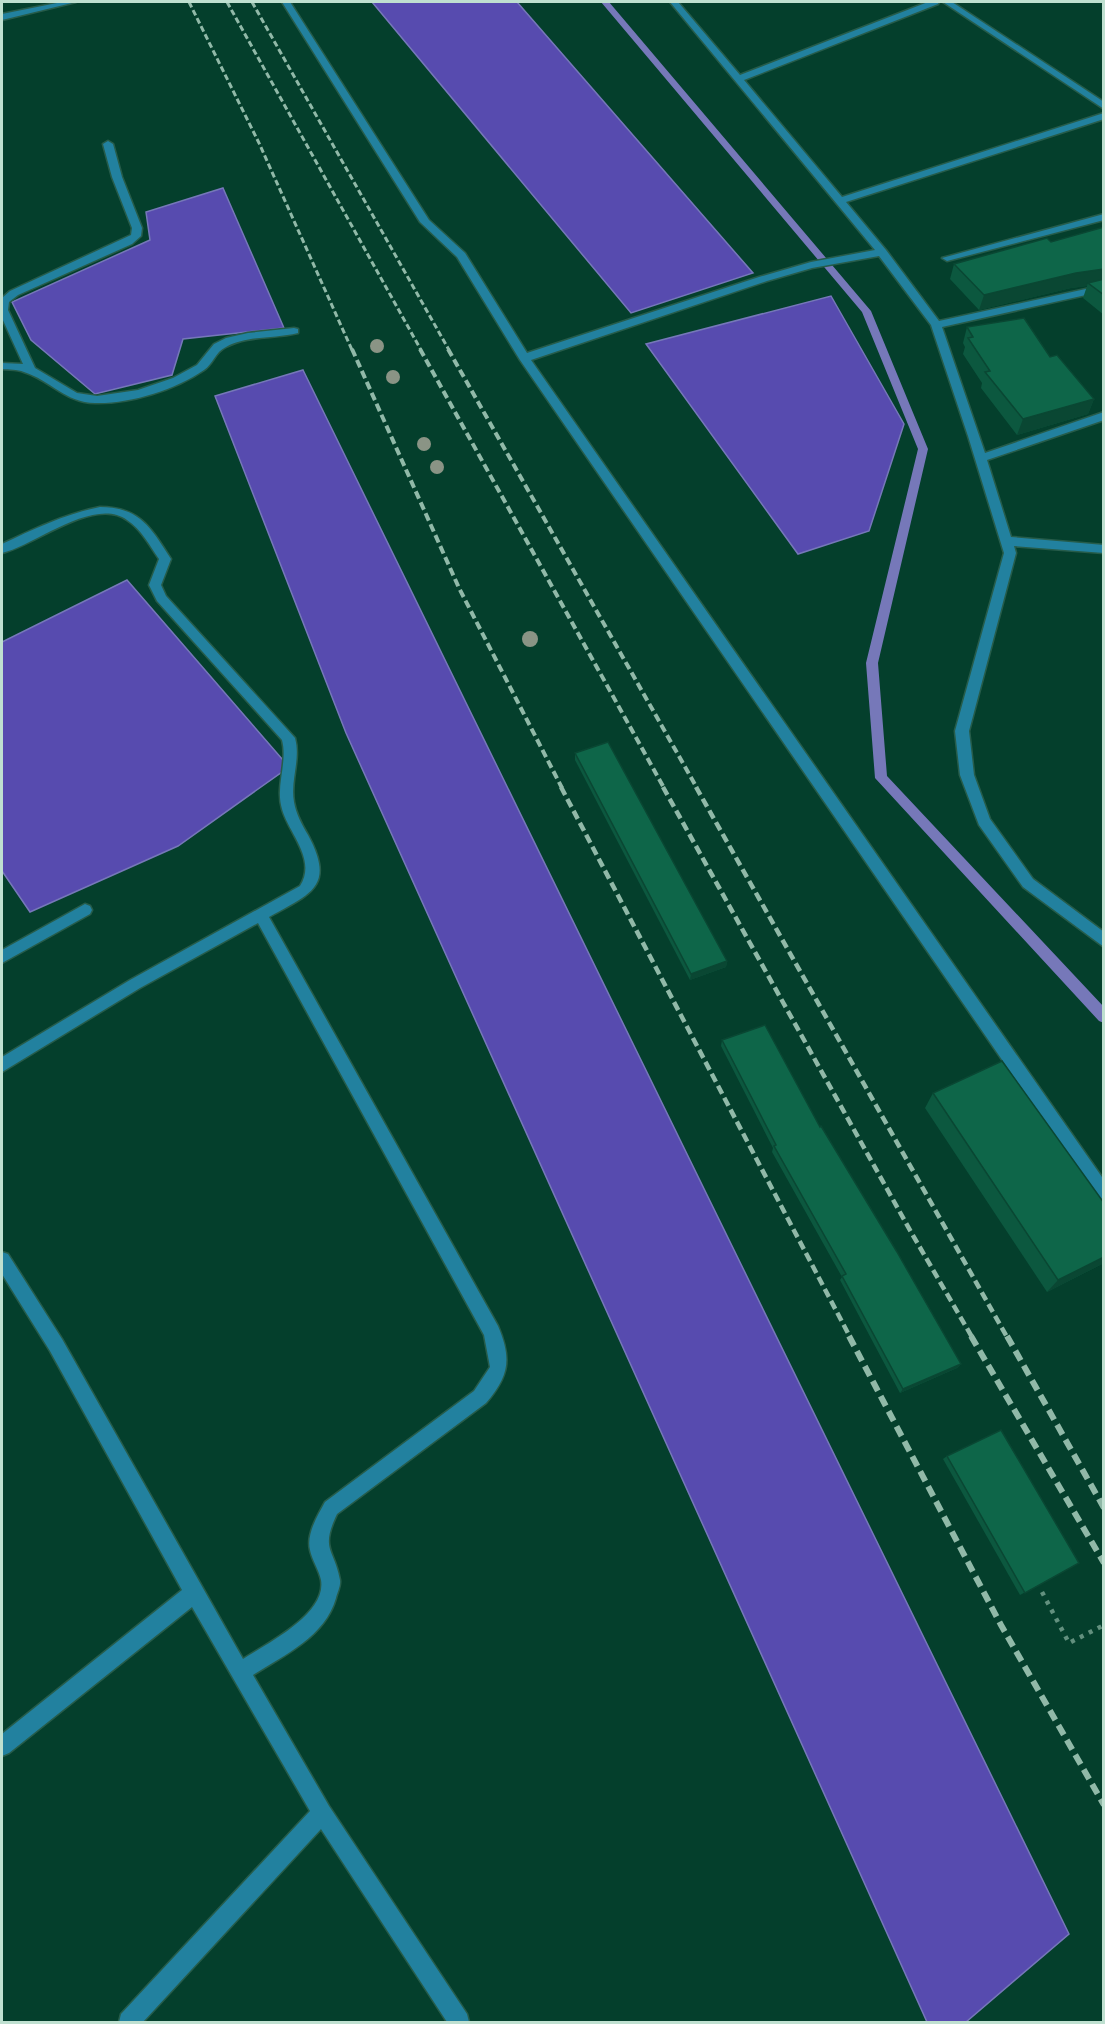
<svg xmlns="http://www.w3.org/2000/svg" width="1105" height="2024" viewBox="0 0 1105 2024" font-family="Cabin,sans-serif">
  <style>
    .water { fill: #574baf; stroke: #7678b9; stroke-width: 1.5 }
    .lines { fill: none; stroke-linecap: round; stroke-linejoin: round }
    .stream { fill: #7678b9; fill-rule: evenodd }
    .minor-casing { stroke: #265c4a; stroke-width: 3 }
    .path { stroke: #62907e; stroke-width: 4.5; stroke-dasharray: 4 6; stroke-linecap: butt }
    .minor { fill: #22819f; fill-rule: evenodd }
    .rail-far3 { stroke: #91b9a8; stroke-width: 3; stroke-dasharray: 6 3; stroke-linecap: butt }
    .rail-far2 { stroke: #91b9a8; stroke-width: 4; stroke-dasharray: 8 4; stroke-linecap: butt }
    .rail-far1 { stroke: #91b9a8; stroke-width: 4.5; stroke-dasharray: 9 4.5; stroke-linecap: butt }
    .rail { stroke: #91b9a8; stroke-width: 6; stroke-dasharray: 11 6; stroke-linecap: butt }
    .tree { fill: #8a9485 }
    .wall { fill: #0c583f }
    .shaded-wall { fill: #0a4733 }
    .building { fill: #0e6649; stroke: #0a4733; stroke-width: 1.5 }
  </style>
  <rect width="100%" height="100%" fill="#043f2c"/>
  <g class="water">
    <polygon points="372,2 517,2 753,273 631,313"/>
    <polygon points="223,188 284,328 183,339 172,375 95,394 31,340 12,302 150,240 146,212"/>
    <polygon points="831,296 904,424 869,531 798,554 646,344"/>
    <polygon points="303,370 1069,1934 966,2022 927,2022 346,733 215,396"/>
    <polygon points="127,580 289,767 178,846 30,912 2,871 2,642"/>
  </g>
  <g class="lines">
    <polygon class="stream" points="601,2 609,2 871,311 928,449 878,663 887,776 1104,1007 1104,1023 1099,1021 875,778 866,663 918,449 862,312"/>
    <g class="minor-casing">
      <g id="minor">
        <polygon points="62,2 76,2 2,20 2,14"/>
        <polygon points="282,2 290,2 429,220 465,253 527,353 759,277 811,262 875,250 670,2 678,2 740,75 928,2 939,2 938,4 744,80 842,197 1104,113 1104,119 846,202 886,250 939,321 1104,285 1104,291 942,327 985,453 1104,412 1104,420 987,460 1011,537 1104,545 1104,553 1014,546 1016,553 969,731 974,775 990,819 1033,879 1104,932 1104,947 1023,887 979,825 960,775 955,731 1004,553 968,436 931,325 879,256 812,268 767,281 531,360 1104,1180 1104,1201 1098,1199 520,360 457,257 420,222"/>
        <polygon points="943,2 952,2 1104,102 1104,109"/>
        <path d="M108 141 113 144 122 177 142 228 141 236 132 244 18 295 9 302 8 310 35 368 77 393 97 396 138 390 173 378 197 365 214 344 226 338 248 333 294 328 298 329V333C274 339 248 335 226 347 215 352 213 364 204 370 175 390 130 404 95 403 66 403 50 380 24 372 17 369 9 370 2 369V363L23 364 2 318V298L10 291 131 235 132 228 112 177 103 144Z"/>
        <polygon points="1104,214 1104,220 947,261 942,258"/>
        <path d="M100 507C140 507 151 528 171 559L161 585 166 596 295 738C301 760 290 780 294 802 296 814 302 825 308 835 336 887 310 894 269 917L498 1326C512 1359 509 1376 486 1403L337 1514C320 1550 334 1548 340 1580 341 1586 337 1593 336 1598 325 1637 284 1655 253 1675L329 1806 467 2014 469 2022H447L321 1829 143 2022H119L121 2014 310 1811 192 1607 9 1753 2 1756V1734L182 1590 50 1351 2 1274V1252L8 1254 62 1339 243 1659C266 1644 327 1614 321 1580 319 1570 312 1560 310 1550 306 1534 318 1515 325 1502L474 1391 490 1367 484 1335 258 923 140 988 2 1072V1057L130 980 300 886C317 859 289 834 282 809 275 786 288 763 282 740L157 601 149 585 159 559C150 546 141 529 127 520 94 496 34 546 2 553V544C34 529 65 514 100 507Z"/>
        <polygon points="85,904 90,906 92,910 90,914 2,963 2,950"/>
      </g>
    </g>
    <polyline class="path" points="1042,1592 1069,1643 1104,1625"/>
    <use href="#minor" class="minor"/>
    <g class="rail-far3">
      <polyline points="189,2 259,143 352,350"/>
      <polyline points="227,2 421,350"/>
      <polyline points="252,2 449,350"/>
    </g>
    <g class="rail-far2">
      <polyline points="352,349 459,588 562,788"/>
      <polyline points="420,349 664,788"/>
      <polyline points="448,349 697,788"/>
    </g>
    <g class="rail-far1">
      <polyline points="561,787 850,1337"/>
      <polyline points="663,787 911,1232 972,1337"/>
      <polyline points="696,787 1007,1337"/>
    </g>
    <g class="rail">
      <polyline points="849,1336 1001,1625 1104,1805"/>
      <polyline points="971,1336 1104,1563"/>
      <polyline points="1007,1336 1104,1508"/>
    </g>
  </g>
  <g class="tree">
    <circle cx="377" cy="346" r="7"/>
    <circle cx="393" cy="377" r="7"/>
    <circle cx="424" cy="444" r="7"/>
    <circle cx="437" cy="467" r="7"/>
    <circle cx="530" cy="639" r="8"/>
  </g>
  <g class="wall">
    <polygon points="1104,227 1104,315 1083,298 1087,286 1071,288 979,310 950,279 954,264 1051,242"/>
    <polygon points="967,327 1050,357 1094,399 1088,414 1017,435 981,388 982,383 963,354 965,347 963,343"/>
    <polygon points="575,753 727,961 726,967 690,980 575,760"/>
    <polygon points="722,1040 820,1127 961,1364 957,1368 900,1393 840,1280 842,1277 772,1152 773,1148 721,1046"/>
    <polygon points="933,1093 1104,1203 1104,1263 1047,1292 925,1108"/>
    <polygon points="947,1456 1079,1563 1020,1595 943,1459"/>
  </g>
  <g class="shaded-wall">
    <polygon points="1104,269 1104,284 1088,283 1087,286 1071,288 979,310 984,295 1076,273"/>
    <polygon points="1094,399 1088,414 1017,435 1023,419"/>
    <polygon points="727,961 726,967 690,980 691,974"/>
    <polygon points="1104,1257 1104,1263 1047,1292 1058,1280"/>
    <polygon points="961,1364 957,1368 900,1393 903,1389"/>
  </g>
  <g class="building">
    <polygon points="1104,227 1104,269 1076,273 984,295 954,264 1047,238 1051,242"/>
    <polygon points="1104,279 1104,295 1088,283"/>
    <polygon points="1024,318 1050,357 1057,355 1094,399 1023,419 985,372 990,371 968,338 973,337 967,327"/>
    <polygon points="608,742 727,961 691,974 575,753"/>
    <polygon points="765,1025 820,1127 821,1126 897,1252 961,1364 903,1389 842,1276 846,1274 774,1146 776,1145 722,1040"/>
    <polygon points="1002,1061 1104,1203 1104,1257 1058,1280 933,1093"/>
    <polygon points="1001,1430 1079,1563 1025,1593 947,1456"/>
  </g>
  <rect width="1105" height="2024" fill="none" stroke="#bfe0d0" stroke-width="6"/>
</svg>
